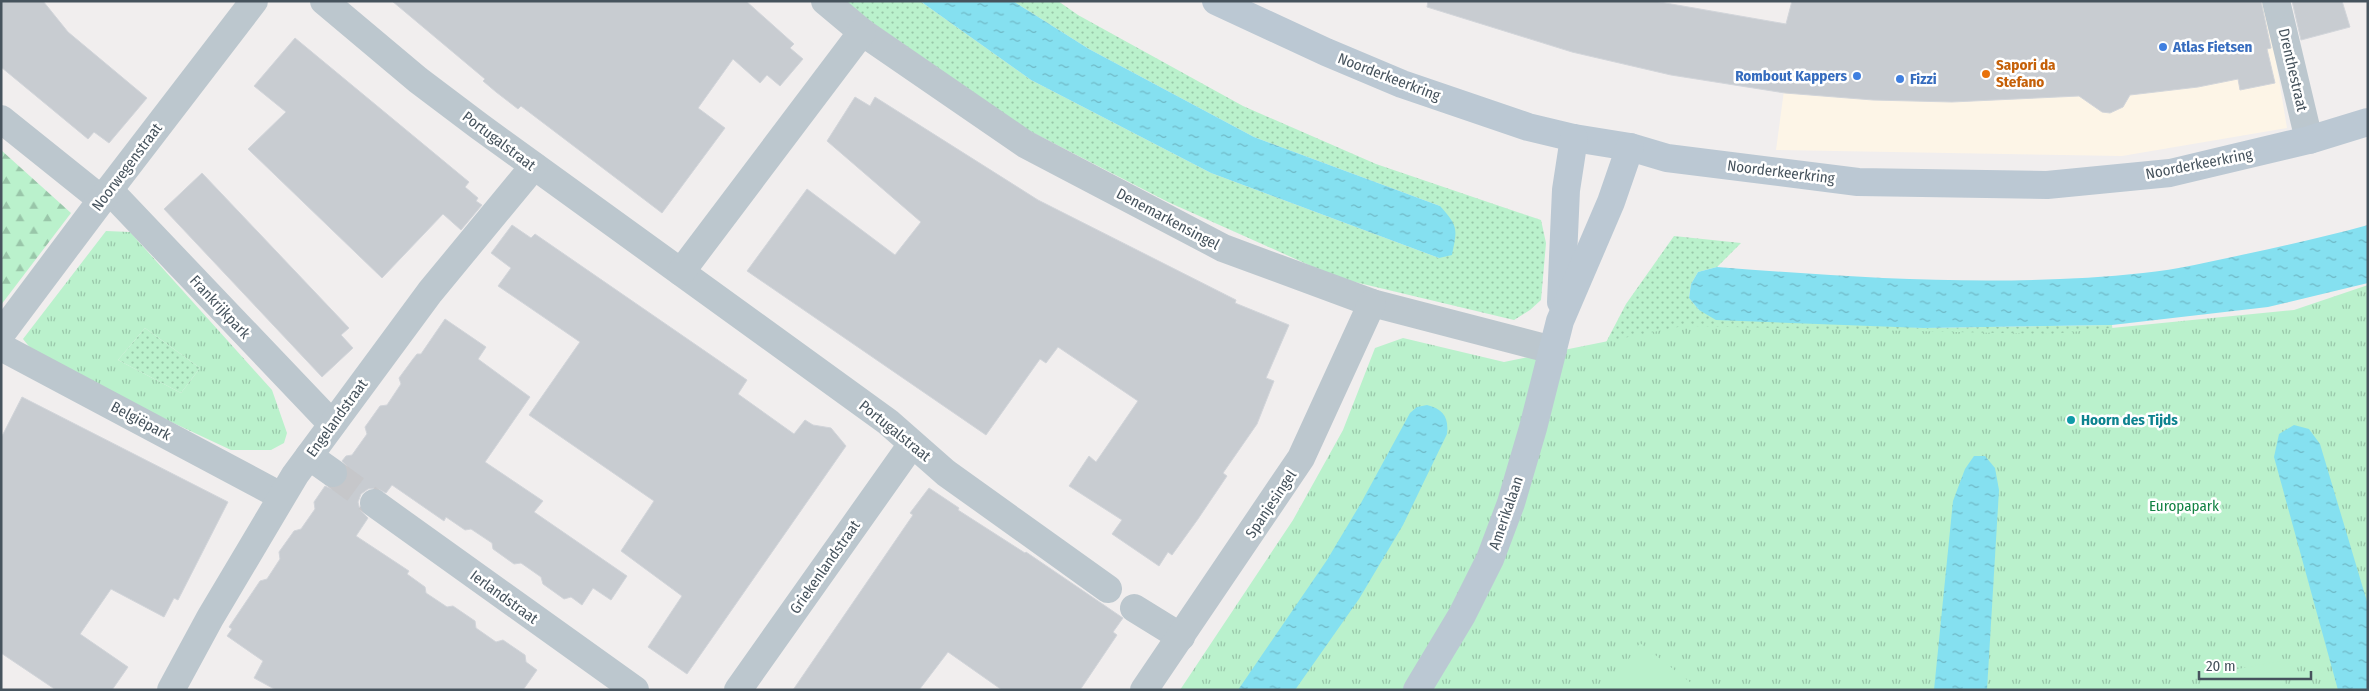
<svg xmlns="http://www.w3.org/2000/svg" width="2369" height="691" viewBox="0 0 2369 691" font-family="'Fira Sans Condensed',sans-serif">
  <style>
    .commercial { fill: #fdf5e7 }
    .grass { fill: url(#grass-dots) }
    .forest { fill: url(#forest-firs) }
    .park { fill: url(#park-tufts); fill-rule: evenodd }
    .pitch { fill: #baf1cc }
    .water { fill: url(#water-ripples) }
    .building { fill: #c8ccd1; stroke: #d2d5da }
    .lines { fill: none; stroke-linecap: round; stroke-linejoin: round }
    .street-tunnel { stroke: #c6c7ca; stroke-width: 28; stroke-dasharray: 28 14; stroke-linecap: butt }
    .street { stroke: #bcc7ce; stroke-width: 28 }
    .secondary { stroke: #bbc8d3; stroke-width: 28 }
    .shop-dot { fill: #3f7fe0; stroke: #fff; stroke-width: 2 }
    .food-dot { fill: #e8710a; stroke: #fff; stroke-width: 2 }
    .culture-dot { fill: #0f9aa8; stroke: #fff; stroke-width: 2 }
    .labels { text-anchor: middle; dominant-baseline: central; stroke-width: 5; stroke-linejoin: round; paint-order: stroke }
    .shop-label { font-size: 15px; font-weight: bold; fill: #366cbe; stroke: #fff; text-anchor: start }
    .food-label { font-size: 15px; font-weight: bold; fill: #c56008; stroke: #fff; text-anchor: start }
    .street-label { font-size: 15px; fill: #46535d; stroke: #fff }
    .culture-label { font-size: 15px; font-weight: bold; fill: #0d838f; stroke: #fff; text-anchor: start }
    .park-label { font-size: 15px; fill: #128243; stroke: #fff }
  </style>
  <defs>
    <pattern id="grass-dots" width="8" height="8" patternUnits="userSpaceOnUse" patternTransform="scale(1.25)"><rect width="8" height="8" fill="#baf1cc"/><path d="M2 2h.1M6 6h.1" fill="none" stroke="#99c6a9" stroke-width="1.8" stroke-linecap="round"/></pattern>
    <pattern id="forest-firs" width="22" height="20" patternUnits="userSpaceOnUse" patternTransform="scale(1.25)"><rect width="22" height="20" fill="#baf1cc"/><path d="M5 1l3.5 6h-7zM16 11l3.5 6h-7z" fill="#99c6a9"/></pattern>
    <pattern id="park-tufts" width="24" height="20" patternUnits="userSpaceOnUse" patternTransform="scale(1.25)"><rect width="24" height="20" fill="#baf1cc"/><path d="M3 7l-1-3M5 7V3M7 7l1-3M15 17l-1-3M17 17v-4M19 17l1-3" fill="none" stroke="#99c6a9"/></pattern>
    <pattern id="water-ripples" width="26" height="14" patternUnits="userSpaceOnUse" patternTransform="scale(1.25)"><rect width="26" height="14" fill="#85e0f0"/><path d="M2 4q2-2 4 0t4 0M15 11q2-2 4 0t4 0" fill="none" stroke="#6fb8c6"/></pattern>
  </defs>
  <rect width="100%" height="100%" fill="#f1eeee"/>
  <polygon class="commercial" points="1796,1 2266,1 2287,128 2122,156 1776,150"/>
  <g class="grass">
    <polygon points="841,1 920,1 1031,80 1211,173 1439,258 1440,206 1254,137 1089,49 1013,1 1058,1 1078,15 1243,106 1376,164 1541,220 1546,243 1541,300 1530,310 1514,320 1338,278 1168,202 1026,129"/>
    <polygon points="1674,236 1741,243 1717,267 1698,272 1691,284 1689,298 1699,310 1923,328 2112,325 2115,351 1602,350 1626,304"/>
    <polygon points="145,328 200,368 181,393 118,360"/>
  </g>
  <polygon class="forest" points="1,150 71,213 1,305"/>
  <g class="park">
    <path d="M106 231 130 232 272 390 287 433 284 443 271 450H231L41 361 23 339ZM145 328 200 368 181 393 118 360Z"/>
    <polygon points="2368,285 2368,690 1180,690 1293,520 1343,430 1375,348 1403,338 1504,362 1683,326 2051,334 2294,310"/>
  </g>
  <g class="pitch">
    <polygon points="1640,643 1700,690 1607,690"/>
    <polygon points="2280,661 2287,690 2208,690 2206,676 2190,678"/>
  </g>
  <g class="water">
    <path d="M920 1H1013L1089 49 1254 137 1440 206C1459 227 1457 229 1452 255L1439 258 1211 173 1031 80Z"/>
    <path d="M2368 225V283L2268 307 2112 325 1923 328 1716 320 1699 310 1689 298 1691 284 1698 272 1717 267C1858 278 2002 288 2143 273 2177 270 2212 261 2246 254 2287 245 2328 236 2368 225Z"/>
    <path d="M1427 405C1443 409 1449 417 1447 434L1403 525 1359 599 1295 690H1238L1327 560 1361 503 1410 413 1417 407Z"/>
    <polygon points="2294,425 2309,429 2320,444 2368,605 2368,690 2338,690 2274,457 2279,434"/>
    <polygon points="1974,456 1985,456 1995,468 1999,490 1987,690 1934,690 1953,501 1965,469"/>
  </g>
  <g class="building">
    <polygon points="1,1 43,1 68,32 147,98 109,143 94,132 88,139 1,67"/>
    <polygon points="392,1 746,1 794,44 790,48 803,59 780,86 767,75 760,83 733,59 698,108 725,128 662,213 521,106 518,109 496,92 483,81 485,79"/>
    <polygon points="1428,1 1654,1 1786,24 1792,1 2261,1 2271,48 2267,49 2275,83 2240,90 2238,79 2198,87 2130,95 2123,107 2110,113 2102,112 2079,96 1952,102 1873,100 1785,93 1671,75 1572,52 1427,7"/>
    <polygon points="2292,1 2342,1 2350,27 2301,40"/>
    <polygon points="295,38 469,182 465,187 478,198 476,201 482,205 461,230 443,214 382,278 248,149 286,112 254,86"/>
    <polygon points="855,97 870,106 875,97 1038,200 1236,300 1235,303 1289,325 1266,378 1274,381 1257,424 1223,473 1227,476 1198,519 1172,555 1168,552 1159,566 1112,534 1122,520 1069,486 1089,456 1096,462 1138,401 1058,347 1046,363 1040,359 986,435 747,271 807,189 895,255 921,222 827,141"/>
    <polygon points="202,173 349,328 341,335 353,348 322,377 164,209"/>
    <polygon points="512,225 531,238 535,234 747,380 738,394 794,434 805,420 813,425 831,428 846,446 687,674 648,647 682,596 621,551 654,501 529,415 580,342 498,286 511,268 491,253"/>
    <polygon points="445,319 486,347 478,359 530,397 485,462 543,501 534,512 627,576 611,600 593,588 582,605 571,597 564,599 543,584 541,577 521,563 514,564 493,549 492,543 471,529 465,530 446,517 444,521 392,485 386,493 376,488 368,489 361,494 358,502 360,510 368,518 356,536 409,571 407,574 425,587 426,593 447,607 453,606 475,621 476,628 496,642 503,640 525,655 526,662 537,670 523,690 276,690 254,678 263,661 227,636 232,629 229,627 260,581 267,579 280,559 279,552 294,531 301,529 315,509 314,502 325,486 332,489 339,487 346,482 349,474 347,466 342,461 346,456 352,455 367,434 365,427 380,406 387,405 401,384 399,378 413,359 417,354 421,354"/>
    <polygon points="22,397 228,502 178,600 174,598 164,617 111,589 80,634 128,667 112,690 56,690 1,653 1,438"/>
    <polygon points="929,488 959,508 958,510 1025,553 1026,552 1123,618 1113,632 1117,635 1080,690 1002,690 948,652 919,690 793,690 913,515 910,513"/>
  </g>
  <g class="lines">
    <polyline class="street-tunnel" points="333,473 374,503"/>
    <g class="street">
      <polyline points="324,1 418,80 479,126 888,422 946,473 1108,589"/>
      <polyline points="825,1 862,32 1025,144 1223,248 1372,303 1553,350"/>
      <polyline points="2276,1 2309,140"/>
      <polyline points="1,119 102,200"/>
      <polyline points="109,190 332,424"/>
      <polyline points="681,272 862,32"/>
      <polyline points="1,334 109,190 254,1"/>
      <polyline points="1,347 281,496"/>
      <polyline points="309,456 333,473"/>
      <polyline points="374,503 635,690"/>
      <polyline points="1134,608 1181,637"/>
      <polyline points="171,690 210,618 295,475 430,292 534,166"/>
      <polyline points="738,690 912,444"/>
      <polyline points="1144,690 1301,458 1372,303"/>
    </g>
    <g class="secondary">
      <polyline points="1216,1 1326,52 1402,84 1528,127 1574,138 1630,147 1667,158 1858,182 2047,185 2170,173 2309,140 2368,122"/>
      <polyline points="1561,302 1566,190 1574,138"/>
      <polyline points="1417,690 1462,615 1490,559 1511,503 1533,428 1560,321 1611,202 1630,147"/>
    </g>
  </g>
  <g class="shop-dot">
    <circle cx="2163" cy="47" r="5"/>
    <circle cx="1857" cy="76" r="5"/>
    <circle cx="1900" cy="79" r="5"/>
  </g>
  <circle class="food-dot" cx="1986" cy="74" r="5"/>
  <circle class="culture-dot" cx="2071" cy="420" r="5"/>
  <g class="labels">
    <g class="shop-label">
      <text x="2173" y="47">Atlas Fietsen</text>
      <text x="1847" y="76" text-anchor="end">Rombout Kappers</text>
      <text x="1910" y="79">Fizzi</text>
    </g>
    <g class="food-label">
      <text x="1996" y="65">Sapori da<tspan x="1996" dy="17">Stefano</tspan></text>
    </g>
    <g class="street-label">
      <text transform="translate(2293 70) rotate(77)">Drenthestraat</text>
      <text transform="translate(1389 77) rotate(21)">Noorderkeerkring</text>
      <text transform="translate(499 141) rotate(37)">Portugalstraat</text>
      <text transform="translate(2199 164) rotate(-11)">Noorderkeerkring</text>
      <text transform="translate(127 167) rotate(-53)">Noorwegenstraat</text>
      <text transform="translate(1781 172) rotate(7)">Noorderkeerkring</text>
      <text transform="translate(1168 219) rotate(28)">Denemarkensingel</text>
      <text transform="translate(220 307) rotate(47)">Frankrijkpark</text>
      <text transform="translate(337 418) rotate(-54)">Engelandstraat</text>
      <text transform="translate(141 421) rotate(28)">Belgiëpark</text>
      <text transform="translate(895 431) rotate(39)">Portugalstraat</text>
      <text transform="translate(1271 504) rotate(-56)">Spanjesingel</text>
      <text transform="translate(1506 513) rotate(-71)">Amerikalaan</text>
      <text transform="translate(825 567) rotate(-55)">Griekenlandstraat</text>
      <text transform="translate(504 597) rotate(36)">Ierlandstraat</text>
    </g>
    <g class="culture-label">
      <text x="2081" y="420">Hoorn des Tijds</text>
    </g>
    <g class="park-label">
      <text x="2184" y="506">Europapark</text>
    </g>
  </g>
  <rect width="2369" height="691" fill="none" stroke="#46535d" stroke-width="5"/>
  <path d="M2199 671v8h112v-8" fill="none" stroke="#46535d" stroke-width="2.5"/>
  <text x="2206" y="671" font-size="15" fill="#46535d" stroke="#ffffff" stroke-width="4" paint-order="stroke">20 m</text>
</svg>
